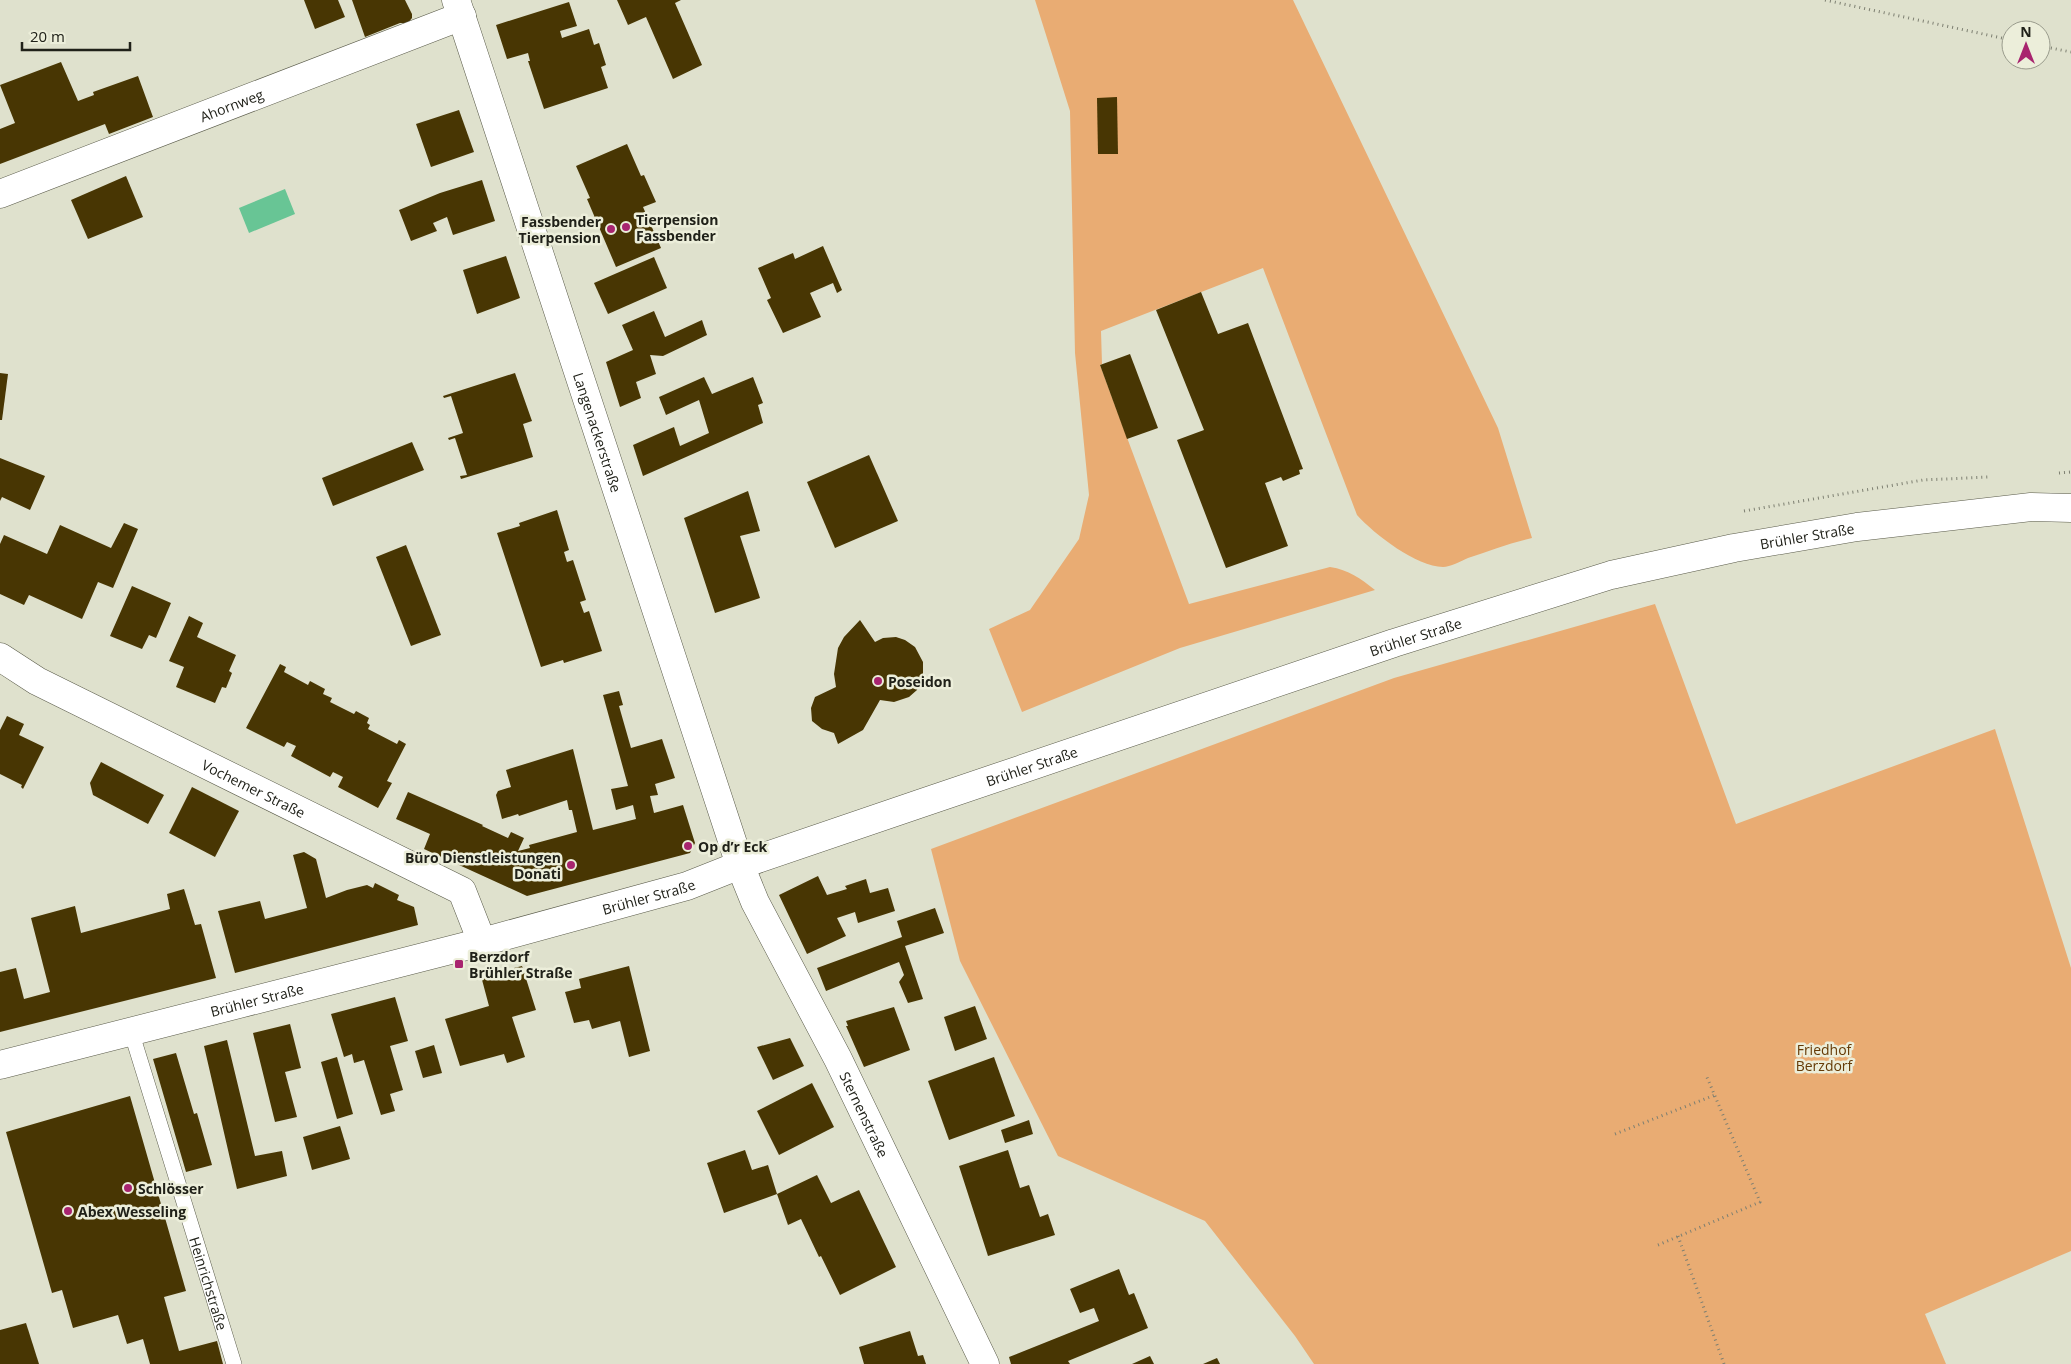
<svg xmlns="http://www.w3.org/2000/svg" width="2071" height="1364" viewBox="0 0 2071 1364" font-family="'Open Sans',sans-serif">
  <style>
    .green { fill: #e9ac73 }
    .water { fill: #68c595 }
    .building { fill: #483603 }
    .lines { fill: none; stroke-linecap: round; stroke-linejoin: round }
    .lane-casing { stroke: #5a5b4a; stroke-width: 16 }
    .street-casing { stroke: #5a5b4a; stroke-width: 29 }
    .secondary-casing { stroke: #5a5b4a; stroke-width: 29 }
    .path { stroke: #7d7f71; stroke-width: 3; stroke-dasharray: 1 4; stroke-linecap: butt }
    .lane { stroke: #fff; stroke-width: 15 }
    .street { stroke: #fff; stroke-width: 28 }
    .secondary { stroke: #fff; stroke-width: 28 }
    .poi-dot { fill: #a8246f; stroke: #eceeda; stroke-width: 2 }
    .labels { text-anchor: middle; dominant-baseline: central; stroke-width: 5; stroke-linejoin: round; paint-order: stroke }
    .street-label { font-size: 14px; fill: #202119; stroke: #eceeda }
    .poi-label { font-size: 14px; font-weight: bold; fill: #202119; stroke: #eceeda; text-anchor: start }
    .park-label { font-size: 14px; fill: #653a05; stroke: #eceeda }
  </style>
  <rect width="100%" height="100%" fill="#dfe1cd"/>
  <g class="green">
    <path d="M1035 0H1293L1498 428 1532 538C1510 543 1489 551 1468 558 1461 561 1450 567 1443 567 1417 567 1374 534 1357 515L1263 268 1101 331 1102 364 1100 365 1189 604 1330 567C1349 570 1360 578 1375 590L1180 648 1022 712 989 629 1030 610 1079 539 1089 495 1075 353 1070 111Z"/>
    <polygon points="1655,604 1736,824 1995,729 2071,968 2071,1251 1925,1314 1946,1364 1314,1364 1295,1336 1205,1221 1058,1156 960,961 931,849 1394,678"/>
  </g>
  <polygon class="water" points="285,189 295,214 249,233 239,208"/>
  <g class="building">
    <polygon points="304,0 338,0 345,17 315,29"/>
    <polygon points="352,0 405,0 412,14 412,18 408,23 400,23 365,37"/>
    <polygon points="617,0 681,0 675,3 702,65 673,79 646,17 628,25"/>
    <polygon points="569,2 577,26 560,31 562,38 589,29 594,45 599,43 606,65 601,67 608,88 544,109 528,61 530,61 528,53 507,59 496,25"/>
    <polygon points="61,62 78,101 94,95 93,92 138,76 153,117 109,134 105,124 0,164 0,129 15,123 0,85"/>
    <polygon points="1117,97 1118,154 1098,154 1097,98"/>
    <polygon points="459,110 474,152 431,167 416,124"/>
    <polygon points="627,144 641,176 644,175 656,202 643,207 661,248 616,267 587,199 590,198 576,166"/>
    <polygon points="126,176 143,217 88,239 71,200"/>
    <polygon points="482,180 495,221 453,235 447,217 433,223 437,231 411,241 399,210 440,193"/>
    <polygon points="823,246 842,290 837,293 833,283 810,293 821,317 783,333 767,300 771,298 758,268 793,253 795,259"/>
    <polygon points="506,256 520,298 477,314 463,270"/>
    <polygon points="654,257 667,288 608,314 594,283"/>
    <polygon points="1201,292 1218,334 1248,323 1303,469 1299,470 1300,474 1283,481 1281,477 1265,483 1288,546 1226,568 1177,440 1204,430 1156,310"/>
    <polygon points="654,311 665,337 702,320 707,335 663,356 650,355 656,374 636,382 641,398 620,407 606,362 633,350 622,325"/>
    <polygon points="1130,354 1158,428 1127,439 1100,365"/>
    <polygon points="0,373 8,374 2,420 0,420"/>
    <polygon points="515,373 532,421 523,424 533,457 461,479 460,476 467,475 455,438 449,440 448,438 463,433 451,396 444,398 443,396"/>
    <polygon points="704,377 712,394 753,377 763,403 758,405 763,423 643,476 633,445 674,427 680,446 709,433 699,400 666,415 659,397"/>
    <polygon points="412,442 424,470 333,506 322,478"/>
    <polygon points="869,455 898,521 835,548 807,482"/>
    <polygon points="0,458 45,476 30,510 2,497 0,501"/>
    <polygon points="748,491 760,531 740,536 760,598 715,613 684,518"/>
    <polygon points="557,510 569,550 564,552 567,562 573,560 586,600 580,602 584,613 589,611 602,651 564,663 563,660 541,667 497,533 520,526 519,523"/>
    <polygon points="124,523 138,529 113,588 98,582 82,619 29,595 24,605 0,594 0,544 4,535 47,554 60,525 111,548"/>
    <polygon points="406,545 441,635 411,646 376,557"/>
    <polygon points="132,586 171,603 156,638 149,635 142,649 110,636"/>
    <polygon points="189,616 203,623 197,637 236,655 229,671 232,673 226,688 222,687 215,703 176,687 184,667 169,661"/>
    <polygon points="860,620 875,642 883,638 896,637 905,640 915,647 923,662 923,675 917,690 909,697 894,702 880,700 863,730 838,744 834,733 822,729 812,721 811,708 815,697 836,687 834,674 838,648 844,637"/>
    <polygon points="280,664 286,667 284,672 308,685 310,681 325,689 323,694 332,698 330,702 354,714 356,711 369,718 367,723 370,725 368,729 397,744 399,740 406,744 387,781 392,783 378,808 338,787 343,777 333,772 330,777 291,756 296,746 287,742 284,747 246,728"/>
    <polygon points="619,691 623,705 619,706 631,748 662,739 675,778 655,784 658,795 650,796 654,813 683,805 695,843 690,853 527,896 424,849 430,834 396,819 408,792 483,825 482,826 508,838 511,832 524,838 518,851 530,848 529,845 577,832 572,810 569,810 567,800 519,816 518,814 502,819 496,795 498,791 511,787 506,770 573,749 593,830 636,819 633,805 616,810 611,789 628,786 603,695"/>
    <polygon points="7,716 24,724 19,735 44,747 23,789 21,787 22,785 0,774 0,730"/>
    <polygon points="101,762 164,795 148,824 93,795 90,783"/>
    <polygon points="192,787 239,811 215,857 169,833"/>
    <polygon points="304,852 316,859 326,898 347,890 367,885 373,888 375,883 399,895 397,900 414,907 418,925 235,973 218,911 260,901 265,919 307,908 293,855"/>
    <polygon points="818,876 827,895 847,889 845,886 866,879 870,893 888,888 895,911 858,923 855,912 837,918 846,936 807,954 779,895"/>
    <polygon points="184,889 195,925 201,924 216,978 0,1032 0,972 16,968 24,999 50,992 31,918 75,906 81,933 170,909 167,894"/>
    <polygon points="935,908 944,933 905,946 923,999 908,1003 899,982 904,975 899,962 826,991 817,968 902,937 897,921"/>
    <polygon points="522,966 536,1010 512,1017 525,1057 507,1063 504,1054 460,1066 445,1019 489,1006 481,976"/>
    <polygon points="629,966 650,1051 629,1057 620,1021 592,1029 589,1020 574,1023 565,992 581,988 579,979"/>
    <polygon points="395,997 408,1041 390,1046 403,1090 390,1094 395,1111 381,1115 364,1060 354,1063 352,1054 344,1057 331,1014"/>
    <polygon points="975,1006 987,1039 955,1051 944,1017"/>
    <polygon points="894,1007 910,1050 864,1067 846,1026 848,1026 846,1021"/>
    <polygon points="290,1024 301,1068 285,1072 297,1117 275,1122 253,1033"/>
    <polygon points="790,1038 804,1066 773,1080 757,1047"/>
    <polygon points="227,1040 255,1156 282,1151 287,1176 237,1189 204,1046"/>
    <polygon points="434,1045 442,1073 423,1078 415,1051"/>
    <polygon points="176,1053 194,1114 197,1113 212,1165 186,1172 153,1059"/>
    <polygon points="337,1057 353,1114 337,1119 321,1062"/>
    <polygon points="994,1057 1015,1116 949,1140 928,1081"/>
    <polygon points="812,1083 834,1127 779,1155 757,1111"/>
    <polygon points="130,1096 186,1291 164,1297 179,1351 217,1341 223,1364 150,1364 143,1339 127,1344 118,1315 73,1328 62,1290 52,1293 6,1132"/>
    <polygon points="1029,1120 1033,1134 1005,1143 1001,1130"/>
    <polygon points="340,1126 350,1159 312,1170 303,1137"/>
    <polygon points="745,1150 752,1170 768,1165 777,1194 724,1213 707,1163"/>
    <polygon points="1008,1150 1020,1188 1029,1185 1040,1217 1048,1214 1055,1235 988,1256 959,1166"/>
    <polygon points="817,1175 831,1203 859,1190 896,1267 840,1295 821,1256 819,1257 801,1219 788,1225 777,1194"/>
    <polygon points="1119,1269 1129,1295 1134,1293 1148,1328 1068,1361 1070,1364 1011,1364 1009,1357 1099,1321 1094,1308 1080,1313 1070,1289"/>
    <polygon points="26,1323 39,1364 0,1364 0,1330"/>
    <polygon points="910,1331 918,1356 923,1355 926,1364 864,1364 859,1347"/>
    <polygon points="1150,1356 1154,1364 1132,1364"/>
    <polygon points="1217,1358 1220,1364 1203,1364"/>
  </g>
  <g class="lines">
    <g class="lane-casing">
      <g id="lane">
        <path id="s1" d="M131 1031 234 1364"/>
      </g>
    </g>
    <g class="street-casing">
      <g id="street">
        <path id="s2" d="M0 194 462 16"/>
        <path id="s3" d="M0 657 37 681 462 891 482 942"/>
        <path id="s4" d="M740 865 755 902 838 1059 985 1364"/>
      </g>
    </g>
    <g class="secondary-casing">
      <g id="secondary">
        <path id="s5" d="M456 0 740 865"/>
        <path id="s6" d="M0 1065 482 942 687 886 740 865 919 804 1394 643 1611 575 1734 548 1857 527 2031 507 2071 508"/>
      </g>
    </g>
    <g class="path">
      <polyline points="1825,0 2011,40"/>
      <polyline points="2041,46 2071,52"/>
      <polyline points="2059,473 2071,472"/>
      <polyline points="1744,511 1923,480 1988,477"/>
      <polyline points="1615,1134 1715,1095"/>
      <polyline points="1678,1236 1724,1364"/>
      <polyline points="1658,1245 1760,1202 1706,1075"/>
    </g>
    <use href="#lane" class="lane"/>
    <use href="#street" class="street"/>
    <use href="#secondary" class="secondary"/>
  </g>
  <g class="poi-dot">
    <circle cx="626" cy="227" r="5"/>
    <circle cx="611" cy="229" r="5"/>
    <circle cx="878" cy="681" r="5"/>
    <circle cx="688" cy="846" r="5"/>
    <circle cx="571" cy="865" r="5"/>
    <rect x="454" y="959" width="10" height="10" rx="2.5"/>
    <circle cx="128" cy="1188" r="5"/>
    <circle cx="68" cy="1211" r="5"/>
  </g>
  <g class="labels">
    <g class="street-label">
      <text stroke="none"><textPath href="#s2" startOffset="248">Ahornweg</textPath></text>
      <text stroke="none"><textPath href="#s5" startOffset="455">Langenackerstraße</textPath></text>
      <text stroke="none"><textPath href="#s6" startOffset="1885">Brühler Straße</textPath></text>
      <text stroke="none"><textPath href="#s6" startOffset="1480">Brühler Straße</textPath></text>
      <text stroke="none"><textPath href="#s6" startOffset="1075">Brühler Straße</textPath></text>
      <text stroke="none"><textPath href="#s3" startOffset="286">Vochemer Straße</textPath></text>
      <text stroke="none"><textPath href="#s6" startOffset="670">Brühler Straße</textPath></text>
      <text stroke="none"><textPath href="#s6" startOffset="265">Brühler Straße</textPath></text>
      <text stroke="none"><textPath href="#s4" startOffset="279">Sternenstraße</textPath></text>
      <text stroke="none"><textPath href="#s1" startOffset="264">Heinrichstraße</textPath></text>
    </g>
    <g class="poi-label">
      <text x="636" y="219">Tierpension<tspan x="636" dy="16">Fassbender</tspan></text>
      <text x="601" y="221" text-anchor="end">Fassbender<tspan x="601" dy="16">Tierpension</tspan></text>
      <text x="888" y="681">Poseidon</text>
      <text x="698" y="846">Op d’r Eck</text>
      <text x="561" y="857" text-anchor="end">Büro Dienstleistungen<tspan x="561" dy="16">Donati</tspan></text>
      <text x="469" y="956">Berzdorf<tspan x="469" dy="16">Brühler Straße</tspan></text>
      <text x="138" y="1188">Schlösser</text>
      <text x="78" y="1211">Abex Wesseling</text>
    </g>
    <g class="park-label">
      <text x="1824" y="1049">Friedhof<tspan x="1824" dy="16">Berzdorf</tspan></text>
    </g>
  </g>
  <g transform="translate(2026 45)"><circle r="24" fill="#eceeda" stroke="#9a9c8d"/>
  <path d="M0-4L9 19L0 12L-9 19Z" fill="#a8246f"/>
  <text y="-8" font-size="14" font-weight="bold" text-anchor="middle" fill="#202119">N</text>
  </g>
  <path d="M22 42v8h108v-8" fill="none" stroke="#202119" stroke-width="2.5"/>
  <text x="30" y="42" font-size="15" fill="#202119" stroke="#eceeda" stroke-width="4" paint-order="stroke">20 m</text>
</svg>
